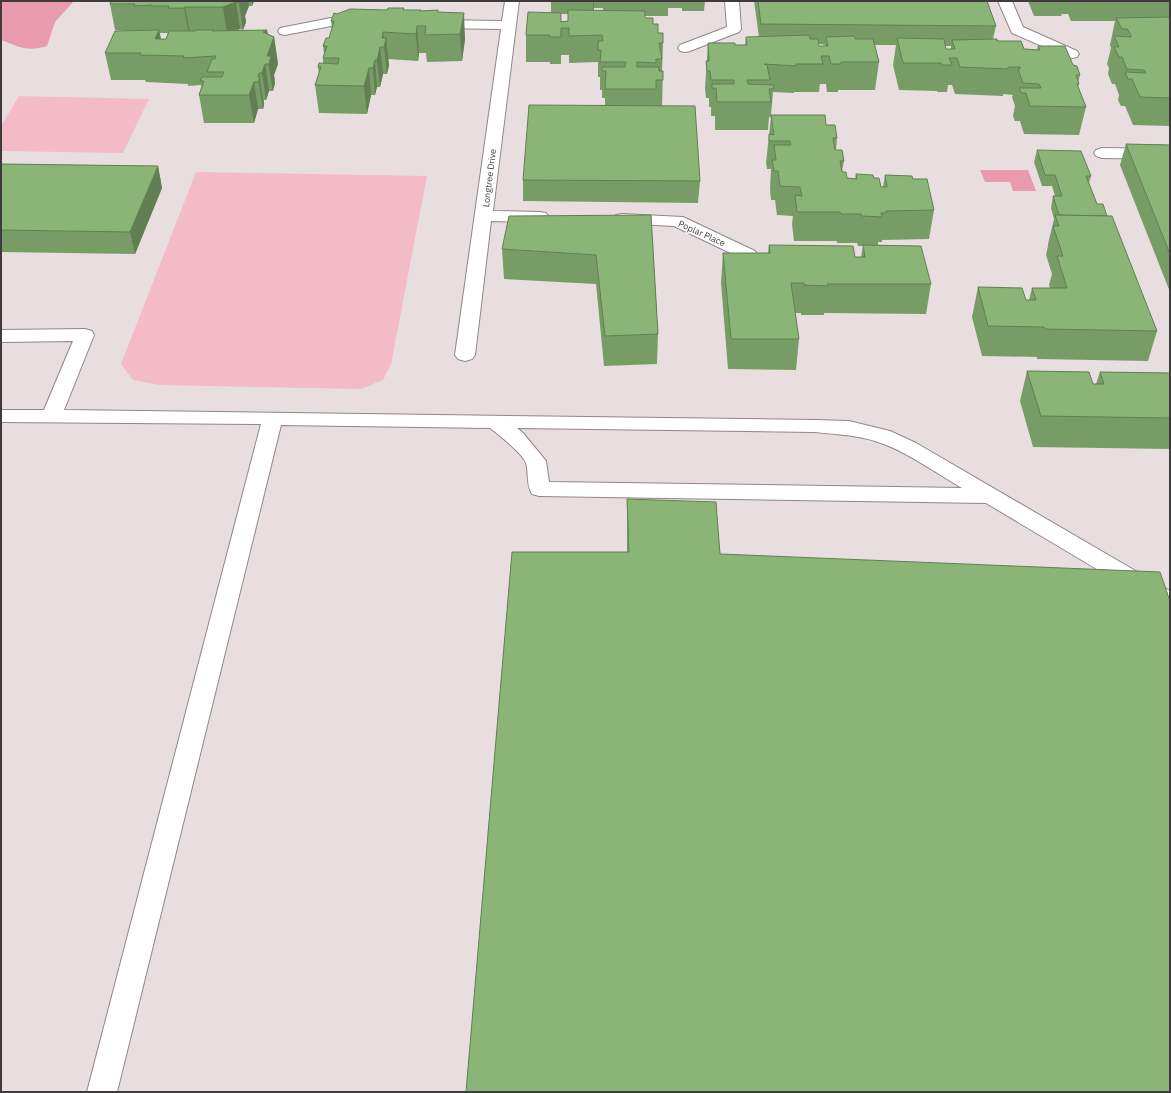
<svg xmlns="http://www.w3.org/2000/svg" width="1171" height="1093" viewBox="0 0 1171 1093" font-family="'IBM Plex Sans',sans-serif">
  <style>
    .green { fill: #f3bbc8 }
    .water { fill: #ea9aae }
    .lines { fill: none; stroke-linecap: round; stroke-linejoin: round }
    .minor-casing { stroke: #8f8688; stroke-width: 2 }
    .minor { fill: #fff; fill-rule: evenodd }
    .wall { fill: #789c65; fill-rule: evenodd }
    .shaded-wall { fill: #617f53 }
    .building { fill: #8bb576; stroke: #617f53 }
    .labels { text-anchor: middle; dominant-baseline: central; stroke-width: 3; stroke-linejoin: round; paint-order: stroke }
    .far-street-label { font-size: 9px; fill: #3f3b3c; stroke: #fff }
  </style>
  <rect width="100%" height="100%" fill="#e8dee0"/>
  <g class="green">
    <polygon points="19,96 149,99 123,153 1,151 1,126"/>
    <polygon points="196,172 427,176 391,364 383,380 361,389 159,385 133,380 121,364"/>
  </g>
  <g class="water">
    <path d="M1 1H74L55 22 47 46C26 52 20 47 1 40Z"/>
    <polygon points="980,170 1028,170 1036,191 1013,191 1010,182 985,182"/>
  </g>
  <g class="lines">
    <g class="minor-casing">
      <g id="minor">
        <polygon points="505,1 519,1 493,211 540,212 546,213 549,217 546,221 540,222 491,221 475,355 472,359 465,361 458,359 455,355 501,29 436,28 431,27 429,24 431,21 436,20 502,21"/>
        <polygon points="725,1 739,1 741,29 739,32 690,51 685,52 680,51 678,48 680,45 727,27"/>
        <polygon points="998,1 1012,1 1023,27 1077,51 1079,54 1077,57 1072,58 1067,57 1012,33"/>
        <polygon points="331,18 366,20 368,23 366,26 361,27 331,26 285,35 280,34 278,31 280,28"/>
        <polygon points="1102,148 1170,149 1170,159 1102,158 1096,156 1094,153 1096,150"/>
        <polygon points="622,214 683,217 755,251 758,255 755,259 749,260 743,259 674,226 616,223 613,219 616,215"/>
        <path d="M85 329 92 331 94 335 64 410 814 420 849 421 890 431 916 443 1170 591V610L1162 608 986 503 539 496 532 494C526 484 529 474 526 463 522 453 499 435 490 428L281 425 117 1092H87L261 424 1 422V410H44L73 341 1 342V330ZM517 428 814 432C835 434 855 435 875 441 903 449 936 473 962 488L549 482 546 461 523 433Z"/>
      </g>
    </g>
    <use href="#minor" class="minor"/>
  </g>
  <g class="wall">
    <path d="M111 1H254L252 6H249L245 16 246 22 243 30 240 29 234 31 267 30 268 34 274 37 278 64 274 75 275 83 273 91H269L266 100H264V105L263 109H258L254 123H204L199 95 201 88V85L188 86V84L146 82 145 80H111L105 53 135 31 115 30 110 4ZM160 33H169L166 39H161Z"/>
    <path d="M551 1H705L704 11H682V8H668V16H645V18L653 24 663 43 662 71H661H663L662 106 700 181 698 203 523 201V180L605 105V98H602V90H600V77H598V62L569 63V55H561V64H550V62H526V35L551 13ZM594 8H603V11H594ZM561 14H568V21H561Z"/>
    <path d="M754 1H987L996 26 993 39 1024 49 1037 50 1038 46 1073 65 1080 75 1078 83 1079 84 1078 87 1086 107 1079 135 1024 134 1020 121H1015L1013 116 1015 106 1012 97 1013 95 1003 94V96L955 94 952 85H948L947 92H937V91L899 90 893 65 896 45H875L879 62 875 90H838V92H827L826 84H820L819 92H794V93L773 92 771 115 826 125 837 138 836 150 844 161 842 172 847 178 855 179 856 174 874 178 881 187H883L885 175 913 179 934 210 929 239 882 240V242H878V246L931 284 926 314 824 313V315H801V313H795L799 339 796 370 728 369 721 283 723 253H768L769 245 855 257H861L863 246H858L857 243H837V241H794L792 224 793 216 777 215 775 200H771L770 189 771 169H767L766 163 771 117H769L768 130H715V116H711V107H709V98H706L705 88 708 43 735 45H745L746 37H759ZM819 44 825 45V46H819ZM945 46H951V49H946Z"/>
    <polygon points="1028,1 1170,1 1170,126 1133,125 1125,106 1121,106 1118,100 1119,95 1115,84 1112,84 1108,74 1109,68 1107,64 1111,48 1110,45 1115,21 1071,21 1068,14 1062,14 1061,16 1034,16"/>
    <polygon points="404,10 421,10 421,11 439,12 465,39 462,61 427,62 426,53 419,53 418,61 388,59 389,65 387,74 383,74 380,87 377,87 375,95 371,95 367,114 319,113 315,85 319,74 318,67 323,63 323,58 324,54 323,46 329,38 332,28 331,21 337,14"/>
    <polygon points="1126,144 1170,145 1170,292 1120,165"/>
    <polygon points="1037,150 1091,176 1089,183 1097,204 1107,216 1157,331 1148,361 1037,359 1037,357 982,356 972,317 978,287 1026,300 1029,300 1032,288 1050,288 1049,285 1052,274 1046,255 1048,246 1048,244 1054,219 1051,208 1053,196 1055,196 1052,186 1042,186 1034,162"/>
    <polygon points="1,164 158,166 162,188 135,254 1,252"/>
    <polygon points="651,215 658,334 657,364 604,366 596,284 504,279 502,249"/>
    <polygon points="1027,371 1093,384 1096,384 1100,372 1170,373 1170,449 1033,447 1020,401"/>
    <polygon points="627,499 720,554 627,552"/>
  </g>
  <g class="shaded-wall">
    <polygon points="240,1 248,1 249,6 245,16 246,22 243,30 239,3"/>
    <polygon points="252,1 254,1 252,6"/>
    <polygon points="593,1 594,1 593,16"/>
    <polygon points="236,2 240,29 227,34 223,7"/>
    <polygon points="185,7 190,33 189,35 184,8"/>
    <polygon points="464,13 465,39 462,61 460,34"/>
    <polygon points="417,26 419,53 418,61 416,34"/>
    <polygon points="159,30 164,56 155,39"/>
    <polygon points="267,30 270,48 274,37 278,64 274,75 275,83 273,91 263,32"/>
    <polygon points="383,32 385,44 386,38 389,65 387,74 384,47 382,38"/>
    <polygon points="380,47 383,74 380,87 377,60"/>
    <polygon points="375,60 377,87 375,95 373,68"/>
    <polygon points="265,64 269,91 266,100 262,73"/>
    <polygon points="369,68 371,95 367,114 364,86"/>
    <polygon points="259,73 264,105 263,109 258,77"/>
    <polygon points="254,82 258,109 254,123 249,95"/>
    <polygon points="158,166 162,188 135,254 130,232"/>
  </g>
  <g class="building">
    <polygon points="111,1 240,1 239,3 236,2 223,7 185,7 184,8 168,8 169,6 152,6 152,5 134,6 135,4 110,4"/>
    <polygon points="758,1 987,1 996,26 761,24"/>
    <polygon points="388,8 404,8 403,10 421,10 420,11 438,10 438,12 464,13 460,34 425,35 426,26 417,26 416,34 383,32 382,38 386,38 384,47 380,47 377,60 375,60 373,68 369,68 364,86 315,85 321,67 318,67 319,63 338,64 339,58 323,58 327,46 323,46 326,38 329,38 334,21 331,21 334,13 337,14 350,9 387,10"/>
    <polygon points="568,10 645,11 645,18 653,18 653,24 658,24 658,33 663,33 663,43 659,43 662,59 656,59 656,63 637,62 637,67 659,67 659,71 663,71 663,80 656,80 656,89 605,89 606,71 602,71 602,67 625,67 626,62 600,62 601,50 598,50 598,41 603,41 602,35 569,36 569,28 561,28 561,37 550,37 550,35 526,35 528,12 561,13 561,22 568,21"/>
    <polygon points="1170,17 1170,98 1140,97 1132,79 1128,79 1125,72 1146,73 1144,70 1127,69 1122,57 1119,57 1114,47 1119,47 1114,36 1131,37 1131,35 1127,29 1122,29 1116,18"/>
    <polygon points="159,30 155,39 166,39 169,31 195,31 196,30 213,30 212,31 267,30 263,32 274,37 267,56 271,56 269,64 265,64 262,73 259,73 258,77 260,77 258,82 254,82 249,95 199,95 204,81 200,81 202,77 222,77 224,72 207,72 212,59 215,59 216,56 183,58 184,56 140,55 141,53 105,53 115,31"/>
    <polygon points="809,35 810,39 818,39 819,46 828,46 826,37 854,36 855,39 873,39 879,62 841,62 841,64 831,64 829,56 821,56 823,64 796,64 796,66 764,64 767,65 770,80 747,80 748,84 773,85 774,89 769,89 771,102 717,102 716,88 712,88 712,84 734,84 734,80 711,80 710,71 707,71 706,61 709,61 708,43 735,43 735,45 747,45 746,37"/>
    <polygon points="897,38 944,39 946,49 955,49 952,40 997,39 997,41 1021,41 1024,49 1040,50 1038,46 1065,46 1073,65 1077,66 1080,75 1076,75 1079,84 1077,84 1086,107 1030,106 1026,93 1021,93 1019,88 1041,88 1039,84 1023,83 1018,69 1020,69 1020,67 1008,67 1008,69 960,67 957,58 949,58 952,65 942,65 941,63 903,63"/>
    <polygon points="529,105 695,106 700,181 523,180"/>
    <polygon points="771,115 825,115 826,125 835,125 837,138 833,138 835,150 842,150 844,161 840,161 842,172 846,172 847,178 857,179 856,174 873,175 874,178 879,178 881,187 887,187 885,175 912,176 913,179 927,179 934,210 886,211 886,213 881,213 882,217 862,216 861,214 841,214 840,212 797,212 795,195 802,196 800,187 780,186 778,171 774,171 772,160 776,160 774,145 791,145 790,141 769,141 769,134 774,135"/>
    <polygon points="1126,144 1170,145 1170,254"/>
    <polygon points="1037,150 1081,151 1091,176 1086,176 1097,204 1103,204 1107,216 1059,215 1053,196 1062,196 1055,175 1045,175"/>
    <polygon points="1,164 158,166 130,232 1,230"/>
    <polygon points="651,215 658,334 605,336 596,255 502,249 509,216"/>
    <polygon points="1055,215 1112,216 1157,331 1045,329 1044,327 988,326 978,287 1022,288 1026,300 1036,300 1032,288 1067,288 1057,256 1063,256 1053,226 1059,226"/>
    <polygon points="769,245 853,246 855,257 865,257 863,245 921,246 931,284 827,284 828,286 804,285 804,283 791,283 799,339 731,339 723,253 770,253"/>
    <polygon points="1027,371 1089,372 1093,384 1104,384 1100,372 1170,373 1170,418 1041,416"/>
    <polygon points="627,499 716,502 720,554 1160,572 1170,601 1170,1092 466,1092 512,552 629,552"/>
  </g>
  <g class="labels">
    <g class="far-street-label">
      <text transform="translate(489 178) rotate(-83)">Longtree Drive</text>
      <text transform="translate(702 233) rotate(24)">Poplar Place</text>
    </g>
  </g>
  <rect width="1171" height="1093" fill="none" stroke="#3f3b3c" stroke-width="4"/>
</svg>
